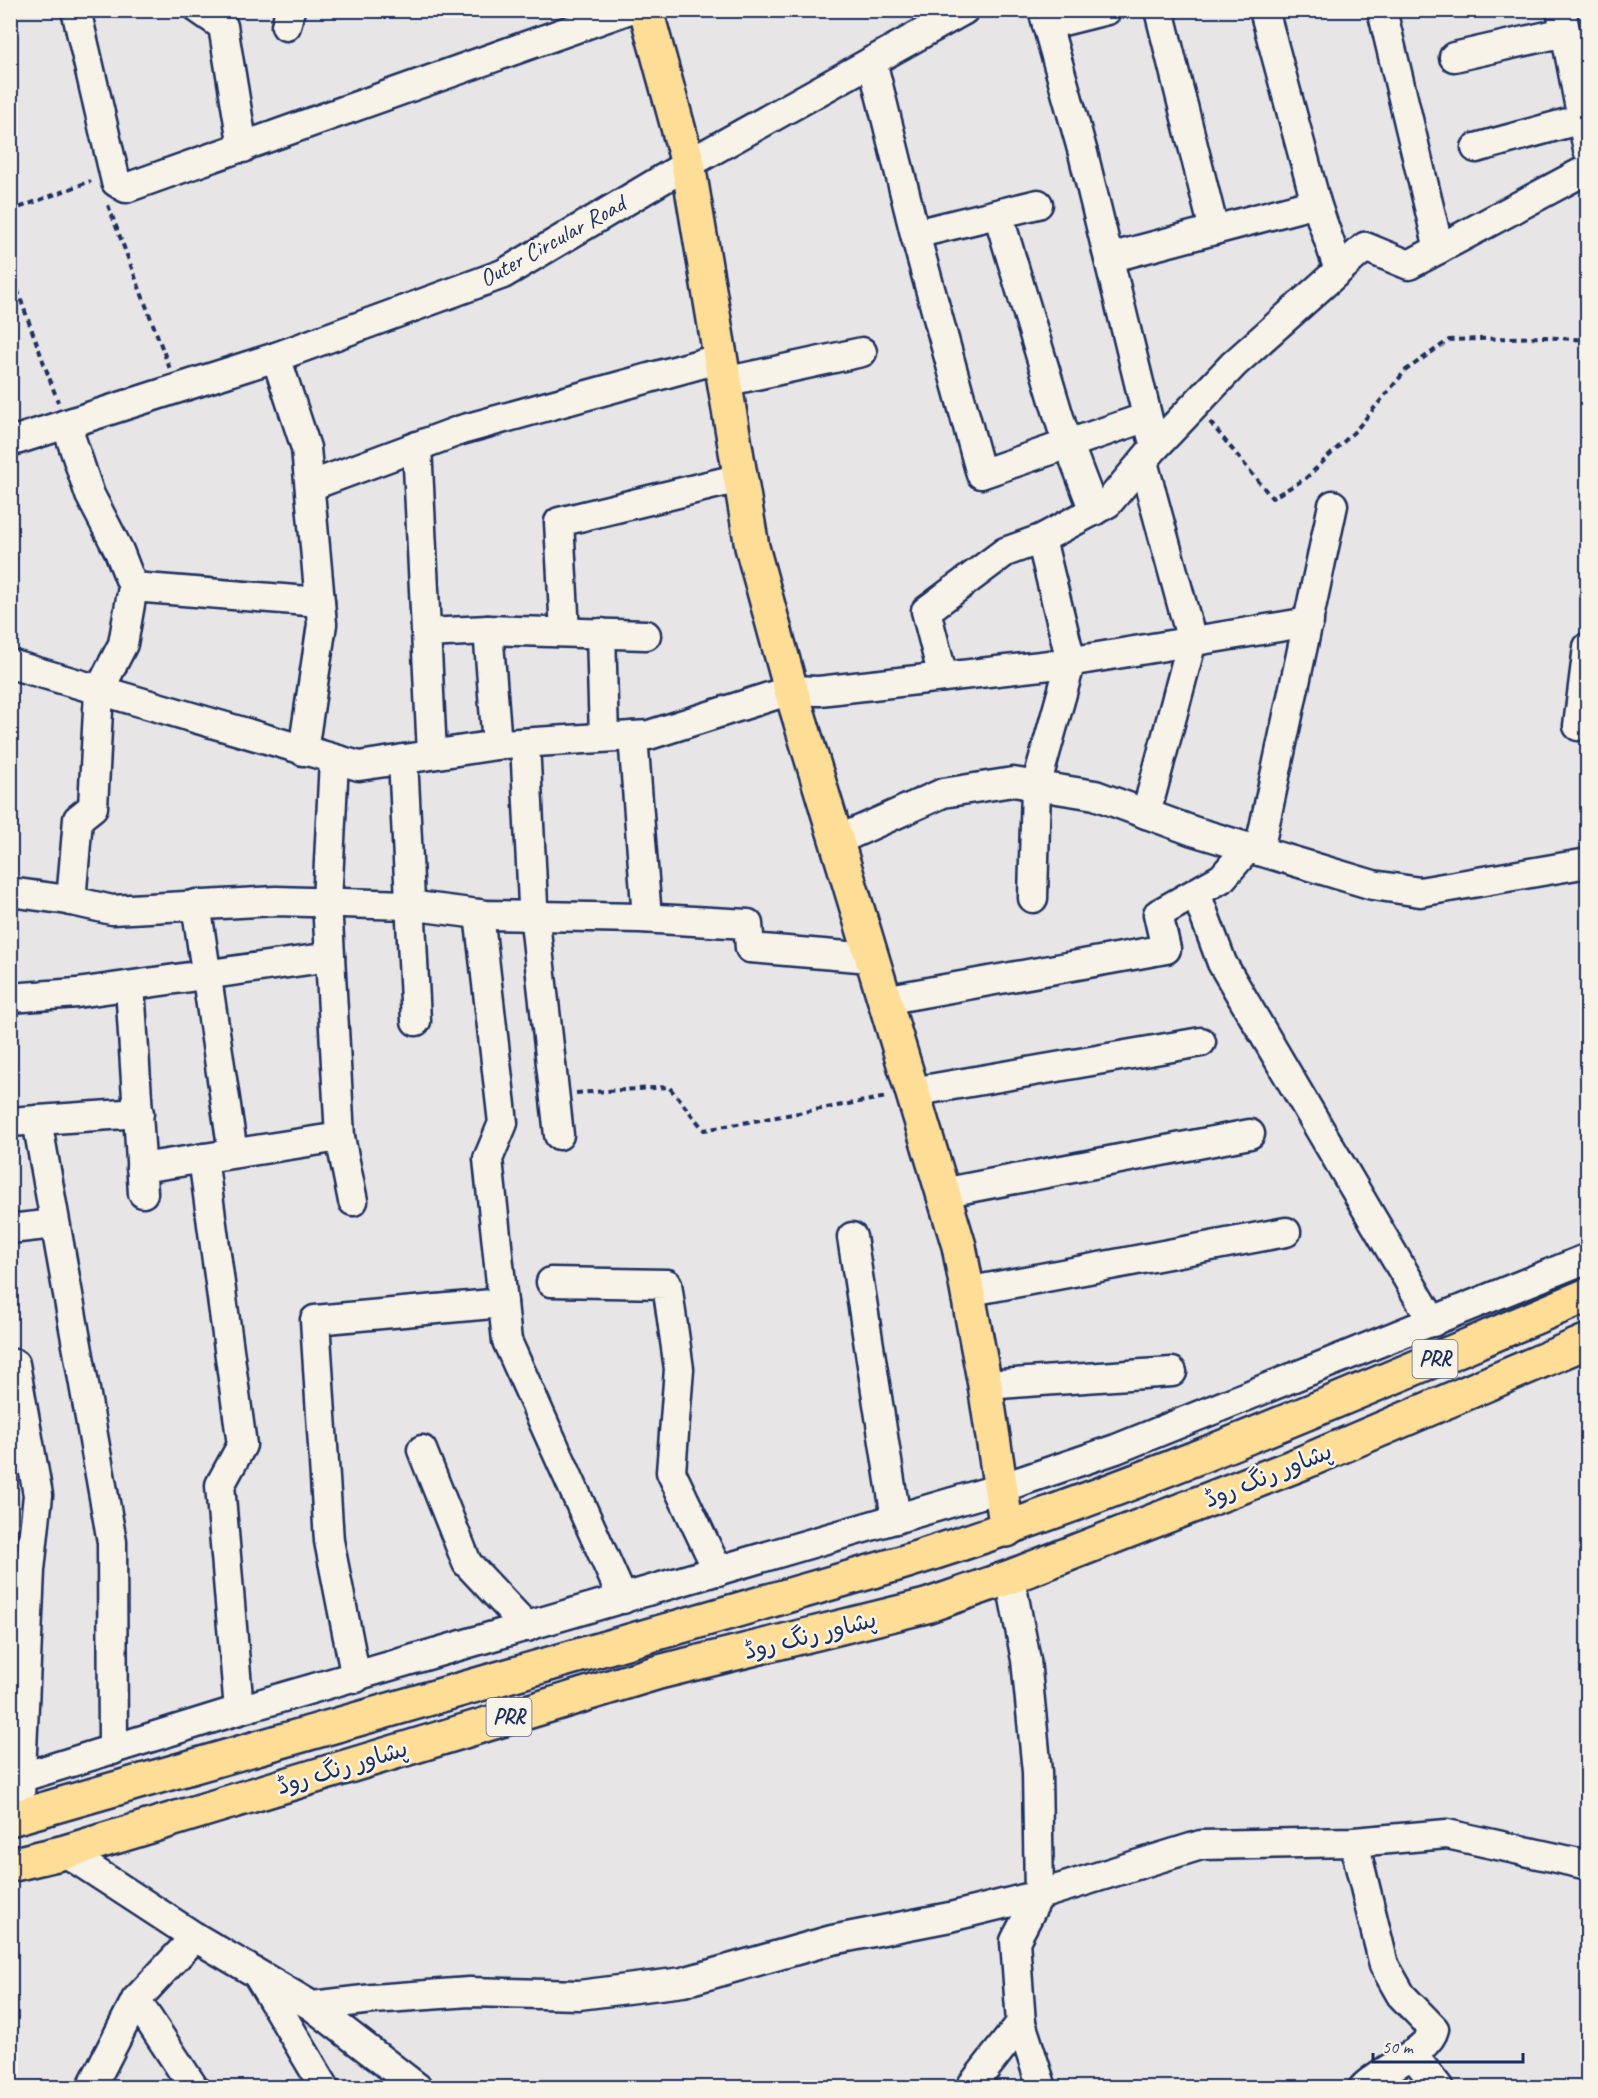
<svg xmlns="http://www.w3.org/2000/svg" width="1598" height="2098" viewBox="0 0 1598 2098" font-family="Caveat,'Playpen Sans Arabic',sans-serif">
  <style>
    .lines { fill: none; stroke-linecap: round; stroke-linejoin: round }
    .canal { stroke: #8bdbe7; stroke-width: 21 }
    .minor-casing { stroke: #1b2f5e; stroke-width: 33 }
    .major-casing { stroke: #1b2f5e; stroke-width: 38 }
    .highway-casing { stroke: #1b2f5e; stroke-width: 38 }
    .path { stroke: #1b2f5e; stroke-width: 4; stroke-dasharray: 6 4.5; stroke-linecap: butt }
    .minor { stroke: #f7f3e8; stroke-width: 28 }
    .major { stroke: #fedd96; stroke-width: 33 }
    .highway { stroke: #fedd96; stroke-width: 33 }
    .labels { text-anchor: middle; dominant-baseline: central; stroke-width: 5; stroke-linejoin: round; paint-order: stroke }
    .shield { fill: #f7f3e8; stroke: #5d6a87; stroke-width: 1.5 }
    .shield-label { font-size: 22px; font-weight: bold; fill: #1b2f5e }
    .street-label { font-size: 24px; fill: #1b2f5e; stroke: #f7f3e8 }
  </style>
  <rect width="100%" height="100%" fill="#e7e5e6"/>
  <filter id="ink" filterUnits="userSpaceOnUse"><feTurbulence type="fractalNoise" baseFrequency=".0167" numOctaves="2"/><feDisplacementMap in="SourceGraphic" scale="12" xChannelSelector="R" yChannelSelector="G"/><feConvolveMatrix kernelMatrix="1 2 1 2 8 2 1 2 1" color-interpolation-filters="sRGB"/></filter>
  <g filter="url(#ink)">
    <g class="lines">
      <polyline class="canal" points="1587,10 1588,14"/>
      <g class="minor-casing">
        <g id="minor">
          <polyline points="76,10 116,182 126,188 627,10"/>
          <polyline points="200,10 223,26 243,148"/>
          <polyline points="1043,10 1083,153 1152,436"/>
          <polyline points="1159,10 1214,230"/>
          <polyline points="1264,10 1316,203 1339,270"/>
          <polyline points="1382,10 1439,249"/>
          <polyline points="1561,10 1588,150"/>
          <polyline points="1047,25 1107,10"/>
          <polyline points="286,26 290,10"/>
          <polyline points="1454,57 1565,32"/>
          <polyline points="872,61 915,234 981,474 1147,417"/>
          <polyline points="1476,148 1582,119"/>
          <polyline points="998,214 1062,427 1094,511"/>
          <polyline points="915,234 1038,204"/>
          <polyline points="1109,258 1316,203"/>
          <polyline points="276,357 306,448 322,624 303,751"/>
          <polyline points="724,382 862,352"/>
          <polyline points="66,424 90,495 119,551 133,587 123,644 99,691 93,807 78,819 71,901"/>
          <polyline points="10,442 276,357 503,274 688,164 964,10"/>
          <polyline points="417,446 432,754"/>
          <polyline points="1143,462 1192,641 1146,814"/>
          <polyline points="310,486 461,430 718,359"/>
          <polyline points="133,587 320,602"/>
          <polyline points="488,630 497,745"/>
          <polyline points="565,632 559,522 740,478"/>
          <polyline points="426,633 488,630 646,635"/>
          <polyline points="601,633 604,737"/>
          <polyline points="10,664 359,766 503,744 649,735 791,690 819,691 1050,665 1309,622"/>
          <polyline points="943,677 926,611 1005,552 1041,539 1108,503 1154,448 1234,364 1365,247 1409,265 1588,169"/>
          <polyline points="1578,726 1588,647"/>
          <polyline points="633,736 647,918"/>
          <polyline points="525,743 533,904 559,1135"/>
          <polyline points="403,759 416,1021"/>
          <polyline points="334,760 327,902 340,1137 353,1201"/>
          <polyline points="836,841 943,793 1013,782 1095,795 1193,831 1373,885 1420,892 1588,863"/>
          <polyline points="1259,851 1333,505"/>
          <polyline points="10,892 68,900 112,910 276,901 408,905 486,915 640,918 748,924 750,948 871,958"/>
          <polyline points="1196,893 1222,963 1433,1322"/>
          <polyline points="1033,898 1036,786 1071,661 1041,539"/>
          <polyline points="196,904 233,1153"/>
          <polyline points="479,914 503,1123 488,1159 507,1341 623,1599"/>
          <polyline points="130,986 143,1193"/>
          <polyline points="10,998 77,993 330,957"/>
          <polyline points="884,1000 1166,949 1158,914 1222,878 1248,848"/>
          <polyline points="912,1092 1201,1042"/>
          <polyline points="37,1120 112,1542 113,1750"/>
          <polyline points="10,1122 139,1113"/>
          <polyline points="203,1158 242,1445 220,1485 239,1710"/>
          <polyline points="141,1168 340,1137"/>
          <polyline points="942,1193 1250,1134"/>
          <polyline points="10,1229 55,1224"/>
          <polyline points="852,1237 896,1519"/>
          <polyline points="551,1282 667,1284 679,1369 671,1472 718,1571"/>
          <polyline points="966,1292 1286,1232"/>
          <polyline points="10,1364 15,1364 38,1495 30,1570 20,1796"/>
          <polyline points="985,1385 1172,1372"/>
          <polyline points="422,1450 467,1563 527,1627"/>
          <polyline points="1010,1577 1026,1660 1037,1772 1039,1895 1015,1941 1021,2023 1042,2088"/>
          <polyline points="356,1678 329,1541 315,1320 503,1303"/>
          <polyline points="10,1781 239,1710 1001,1488 1116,1449 1588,1258"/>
          <path d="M1354 1842 1384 1965 1401 1995 1434 2029C1429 2052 1379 2070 1363 2088"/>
          <polyline points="65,1852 195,1937 312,2006 373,1999 469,1992 579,1995 683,1982 832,1940 950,1917 1039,1895 1201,1845 1354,1842 1447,1834 1588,1865"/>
          <polyline points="259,1977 325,2088"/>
          <polyline points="136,2000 194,2088"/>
          <polyline points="312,2006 418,2088"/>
          <polyline points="1412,2054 1439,2088"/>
          <polyline points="91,2088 136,2000 195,1937"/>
          <polyline points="970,2088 1021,2023"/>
        </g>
      </g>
      <g class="major-casing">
        <polyline id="major" points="646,10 688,164 752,547 791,690 959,1246 985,1385 1007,1530"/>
      </g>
      <g class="highway-casing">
        <g id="highway">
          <path d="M10 1819 901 1563C1136 1490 1361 1390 1588 1295"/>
          <polyline points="10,1865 65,1852 659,1672 926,1606 1010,1577 1302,1463 1588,1341"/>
        </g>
      </g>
      <g class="path">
        <polyline points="108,205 170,369"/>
        <polyline points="10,211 91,181"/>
        <polyline points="10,270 58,402"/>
        <polyline points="1210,422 1272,498 1305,479 1356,430 1406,370 1449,340 1543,337 1588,340"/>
        <polyline points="576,1093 669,1087 704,1130 887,1097"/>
      </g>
      <use href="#minor" class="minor"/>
      <use href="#major" class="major"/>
      <use href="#highway" class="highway"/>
    </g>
  </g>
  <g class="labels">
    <g class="shield">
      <rect x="1412.5" y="1340" width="45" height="38" rx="4.5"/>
      <rect x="486.5" y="1698" width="45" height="38" rx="4.5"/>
    </g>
    <g class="shield-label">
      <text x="1435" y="1359">PRR</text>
      <text x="509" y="1717">PRR</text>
    </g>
    <g class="street-label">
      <text transform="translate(552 241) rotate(-29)">Outer Circular Road</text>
      <text transform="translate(1268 1475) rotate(-22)">پشاور رنگ روڈ</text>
      <text transform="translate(810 1635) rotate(-14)">پشاور رنگ روڈ</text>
      <text transform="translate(342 1767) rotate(-17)">پشاور رنگ روڈ</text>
    </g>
  </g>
  <rect width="1598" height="2098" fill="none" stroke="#f7f3e8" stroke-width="36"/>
  <rect x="18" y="18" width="1562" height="2062" fill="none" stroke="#1b2f5e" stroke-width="2" filter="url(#ink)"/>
  <path d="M1373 2053v9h150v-9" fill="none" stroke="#1b2f5e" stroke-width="3"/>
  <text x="1382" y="2053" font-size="18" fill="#1b2f5e" stroke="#f7f3e8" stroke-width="4.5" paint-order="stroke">50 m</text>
</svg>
